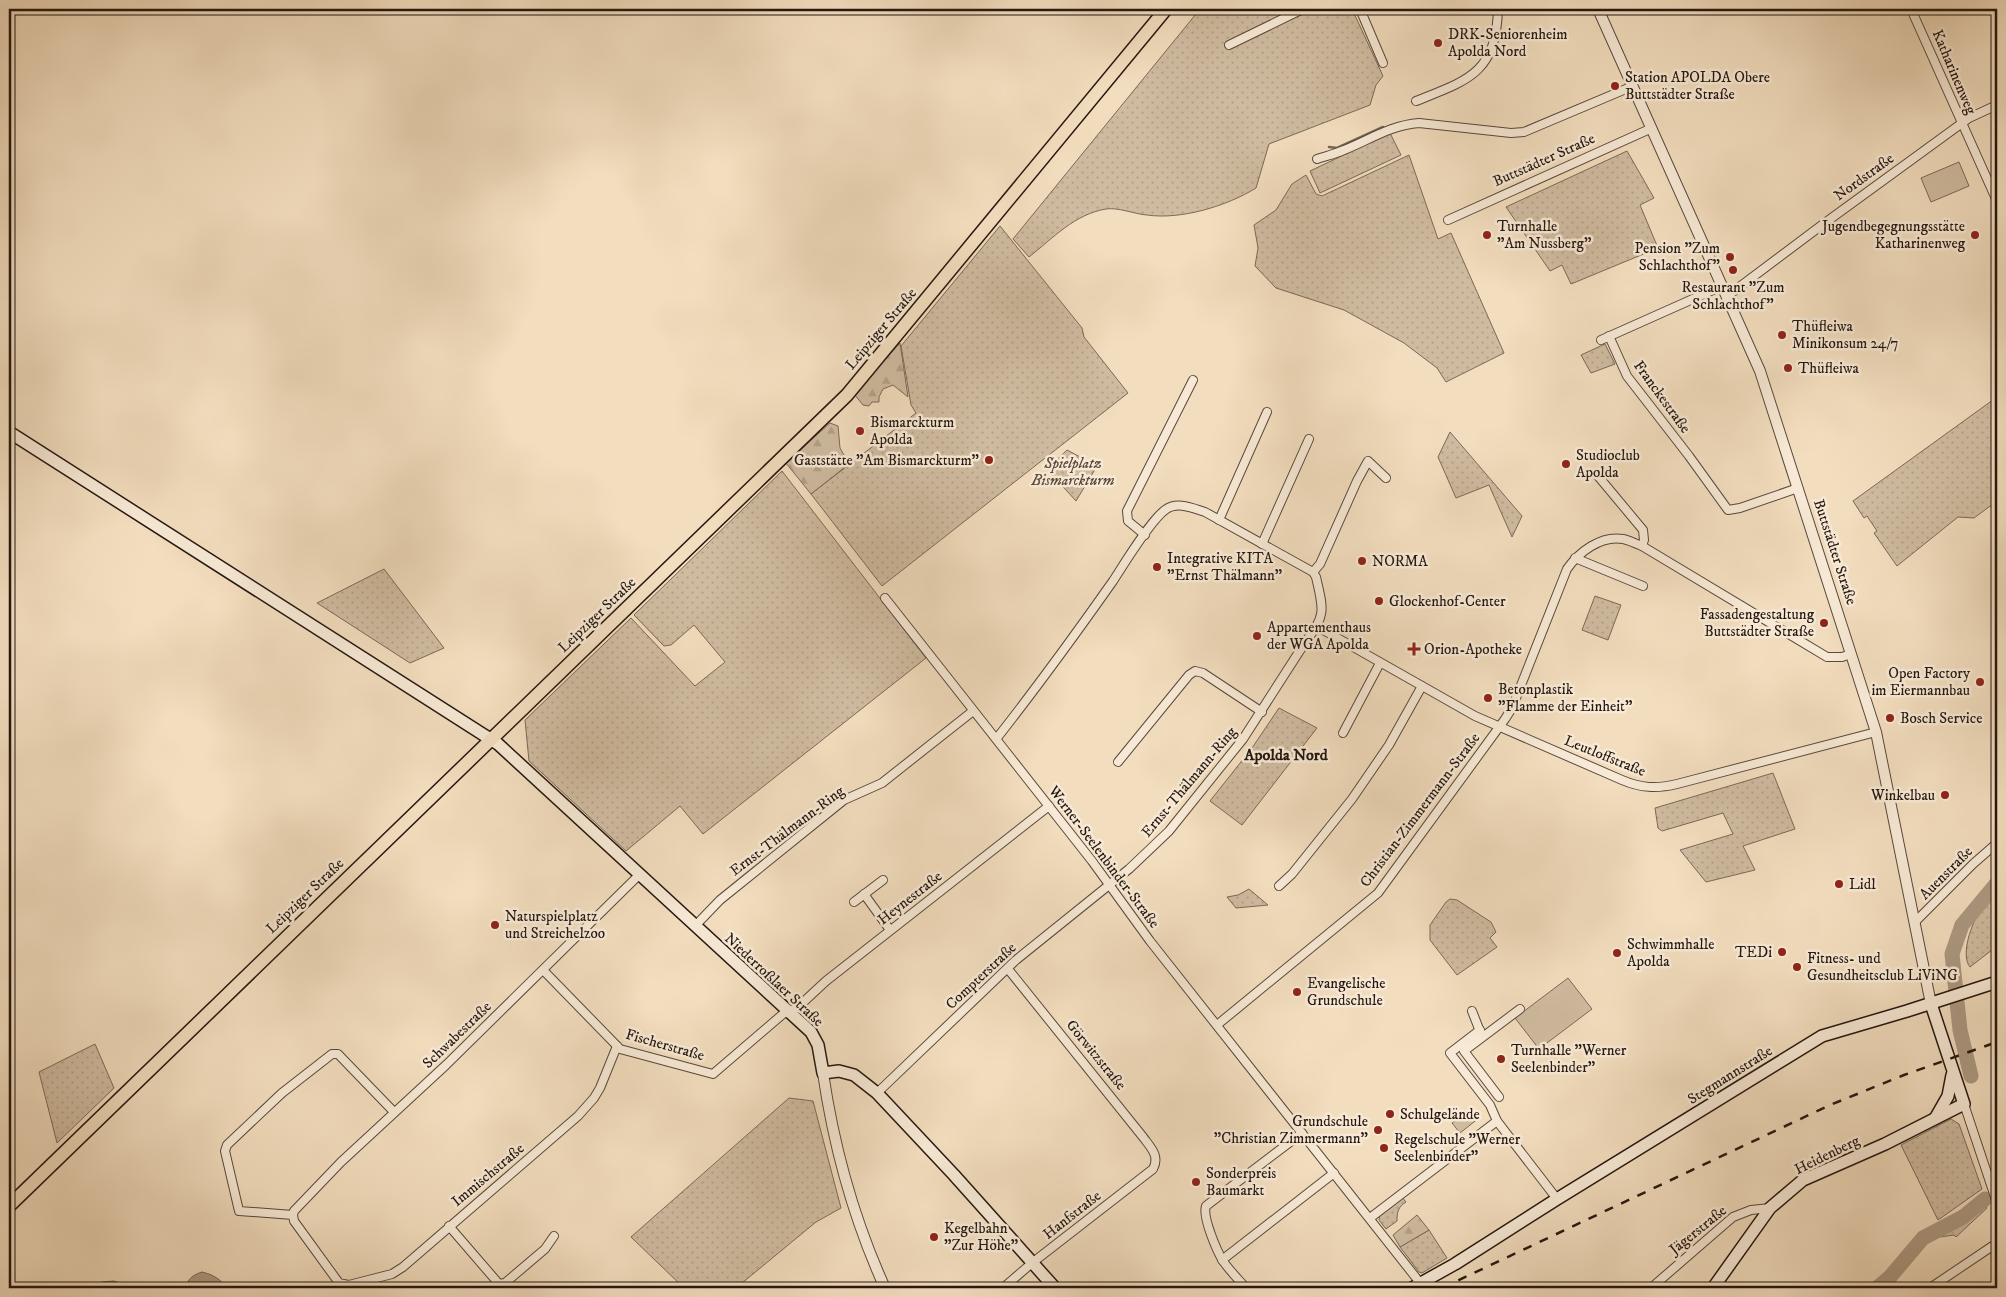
<svg xmlns="http://www.w3.org/2000/svg" width="2006" height="1297" viewBox="0 0 2006 1297" font-family="'IM FELL DW Pica',serif">
  <style>
    .green { fill: url(#green-dots); stroke: #7a6958 }
    .forest { fill: url(#forest-firs); stroke: #7a6958 }
    .pitch { fill: #cfbba0; stroke: #7a6958 }
    .water { fill: #ac9a83; stroke: #766655 }
    .lines { fill: none; stroke-linecap: round; stroke-linejoin: round }
    .stream { stroke: #766655; stroke-width: 2.5 }
    .river { stroke: #ac9a83; stroke-width: 15 }
    .minor-casing { stroke: #58483c; stroke-width: 10 }
    .tertiary-casing { stroke: #58483c; stroke-width: 12 }
    .secondary-casing { stroke: #251710; stroke-width: 14 }
    .primary-casing { stroke: #251710; stroke-width: 15 }
    .minor { stroke: #f7e9d5; stroke-width: 8 }
    .tertiary { stroke: #f7e9d5; stroke-width: 10 }
    .secondary { stroke: #f7e9d5; stroke-width: 11 }
    .primary { stroke: #f2ddbe; stroke-width: 12 }
    .rail { stroke: #251710; stroke-width: 2.5; stroke-dasharray: 9 9; stroke-linecap: butt }
    .poi-dot { fill: #8f2418; stroke: #f7e9d5; stroke-width: 2 }
    .labels { text-anchor: middle; dominant-baseline: central; stroke-width: 5; stroke-linejoin: round; paint-order: stroke }
    .poi-label { font-size: 15px; fill: #251710; stroke: #f7e9d5; text-anchor: start }
    .street-label { font-size: 15px; fill: #251710; stroke: #f7e9d5 }
    .park-label { font-size: 15px; font-style: italic; fill: #58483b; stroke: #f7e9d5 }
    .neighbourhood-label { font-size: 16px; font-weight: bold; fill: #251710; stroke: #f7e9d5 }
  </style>
  <defs>
    <pattern id="green-dots" width="8" height="8" patternUnits="userSpaceOnUse" patternTransform="scale(1.25)"><rect width="8" height="8" fill="#cfbba0"/><path d="M2 2h.1M6 6h.1" fill="none" stroke="#b2a089" stroke-width="1.8" stroke-linecap="round"/></pattern>
    <pattern id="forest-firs" width="22" height="20" patternUnits="userSpaceOnUse" patternTransform="scale(1.25)"><rect width="22" height="20" fill="#cfbba0"/><path d="M5 1l3.5 6h-7zM16 11l3.5 6h-7z" fill="#b2a089"/></pattern>
  </defs>
  <rect width="100%" height="100%" fill="#f2ddbe"/>
  <filter id="stains"><feTurbulence type="fractalNoise" baseFrequency=".004" numOctaves="4"/><feColorMatrix values="0 0 0 0 .2 0 0 0 0 .09 0 0 0 0 .02 0 0 0 .5 -.17"/></filter>
  <radialGradient id="worn" r=".72"><stop offset=".6" stop-color="#630" stop-opacity="0"/><stop offset="1" stop-color="#630" stop-opacity=".3"/></radialGradient>
  <g class="green">
    <path d="M1200 9H1352L1383 76 1376 85 1370 105 1269 144 1256 188C1227 206 1181 220 1147 215 1134 214 1118 207 1106 209 1075 214 1053 238 1029 257L1013 239Z"/>
    <polygon points="1390,133 1401,155 1320,193 1310,171"/>
    <polygon points="1627,151 1654,198 1640,205 1658,248 1571,284 1562,265 1550,271 1506,207"/>
    <polygon points="1409,155 1438,239 1451,233 1504,353 1446,382 1437,368 1404,343 1344,310 1276,288 1255,266 1258,248 1254,225 1276,210 1292,184 1306,175 1316,194 1322,196"/>
    <polygon points="1000,226 1082,328 1084,337 1128,393 882,586 811,494 916,413 911,405 901,346"/>
    <polygon points="1605,344 1615,364 1591,373 1581,355"/>
    <polygon points="1997,397 1997,501 1974,518 1958,517 1897,566 1874,533 1877,531 1867,516 1864,518 1853,501"/>
    <polygon points="1450,432 1522,516 1512,537 1489,485 1456,498 1438,457"/>
    <polygon points="1067,450 1097,466 1076,501 1047,469"/>
    <polygon points="782,471 926,658 703,834 680,806 626,851 529,761 525,720 631,618 695,686 725,662 694,625 671,645 664,646 634,615"/>
    <polygon points="384,569 444,648 410,663 317,603"/>
    <polygon points="1595,596 1621,605 1608,640 1582,630"/>
    <polygon points="1279,708 1317,728 1242,825 1210,801 1252,748"/>
    <polygon points="1773,773 1795,829 1743,846 1755,870 1706,882 1680,850 1733,834 1723,813 1662,831 1658,828 1655,808"/>
    <polygon points="1249,889 1268,905 1236,908 1227,897 1238,895"/>
    <path d="M1997 894V946L1970 967C1960 955 1972 922 1980 911 1985 905 1992 899 1997 894Z"/>
    <polygon points="1450,899 1457,900 1491,922 1496,932 1490,938 1497,947 1457,975 1430,940 1430,925 1446,902"/>
    <polygon points="95,1044 114,1088 57,1143 39,1072"/>
    <polygon points="789,1098 813,1101 841,1208 816,1222 736,1288 684,1288 631,1237"/>
    <polygon points="1951,1119 1959,1124 1982,1189 1938,1220 1901,1145"/>
    <path d="M1402 1197 1406 1202C1398 1207 1397 1212 1397 1221L1386 1229 1379 1220 1380 1214Z"/>
    <polygon points="1986,1206 1987,1208 1956,1237 1954,1235 1940,1237 1938,1233 1964,1219 1975,1210 1979,1211"/>
    <polygon points="1429,1230 1447,1258 1422,1273 1419,1272 1400,1247"/>
  </g>
  <g class="forest">
    <polygon points="900,343 908,397 893,385 883,389 879,397 879,402 872,402 869,406 863,405 854,394"/>
    <polygon points="830,423 838,426 840,448 849,464 811,494 786,463"/>
    <polygon points="1417,1215 1429,1230 1400,1247 1393,1235"/>
  </g>
  <g class="pitch">
    <polygon points="1959,162 1969,186 1931,202 1921,178"/>
    <polygon points="1568,978 1592,1009 1539,1049 1515,1018"/>
    <polygon points="1471,1108 1479,1118 1460,1133 1452,1123"/>
  </g>
  <g class="water">
    <path d="M202 1272C214 1275 220 1279 227 1288H186C187 1279 193 1275 202 1272Z"/>
    <polygon points="114,1281 132,1288 95,1288 102,1282"/>
  </g>
  <g class="lines">
    <polyline class="stream" points="1329,147 1337,148 1383,127"/>
    <g class="river">
      <polyline points="1971,1076 1960,1030 1952,954 1962,925 1997,883"/>
      <polyline points="1877,1288 1890,1277 1923,1238 1963,1217 1985,1199"/>
    </g>
    <g class="minor-casing">
      <g id="minor">
        <polyline points="1360,9 1383,63"/>
        <polyline points="1911,9 1997,201"/>
        <polyline points="1229,45 1303,9"/>
        <path d="M1416 101C1469 80 1496 73 1498 9"/>
        <path d="M1317 159C1326 156 1335 154 1344 150 1369 140 1391 125 1419 123L1511 133 1524 132 1633 86"/>
        <polyline points="1448,220 1652,128"/>
        <polyline points="1726,297 1822,225 1969,118 1997,105"/>
        <polyline points="1609,336 1627,376 1689,456 1728,510 1740,508 1798,488"/>
        <polyline points="1601,340 1722,286"/>
        <polyline points="1598,476 1643,530 1644,540 1642,546"/>
        <polyline points="1219,520 1267,412"/>
        <polyline points="1145,535 1128,521 1127,511 1193,380"/>
        <polyline points="1262,544 1309,439"/>
        <polyline points="1575,558 1643,586"/>
        <polyline points="1313,572 1320,564 1357,481 1368,461 1386,478"/>
        <polyline points="885,598 1092,861 1150,941 1421,1284"/>
        <path d="M1318 627 1475 716 1622 780C1641 788 1656 789 1677 784L1876 732"/>
        <polyline points="1343,733 1380,663"/>
        <polyline points="1118,762 1189,675 1195,671 1203,673 1262,712"/>
        <polyline points="1279,886 1292,874 1352,799 1389,745 1422,686"/>
        <polyline points="864,894 890,930"/>
        <polyline points="854,902 883,880"/>
        <polyline points="1915,922 1973,864 1997,843"/>
        <polyline points="695,926 720,900 844,800 882,783 973,711"/>
        <polyline points="543,970 620,1049 713,1074 783,1014 797,1008 826,981 1049,806"/>
        <polyline points="1472,1011 1481,1034"/>
        <path d="M1217 1025 1378 893 1505 719 1512 708 1567 569C1579 552 1601 535 1623 539 1629 540 1636 544 1642 546L1827 657H1842L1851 654"/>
        <polyline points="1480,1030 1450,1053 1490,1105 1497,1121 1557,1199"/>
        <path d="M877 1093 1016 960 1129 869 1169 831 1243 739 1306 641C1327 615 1323 608 1316 577L1313 572 1205 512C1192 508 1177 501 1165 510 1150 521 1124 564 1113 581 1075 635 1037 687 997 738"/>
        <polyline points="1499,1097 1464,1051 1520,1009"/>
        <polyline points="1964,1104 1997,1203"/>
        <polyline points="293,1215 294,1211 341,1162 446,1065 639,875"/>
        <polyline points="293,1215 239,1211 225,1151 227,1145 282,1093 332,1054 338,1054 394,1112"/>
        <polyline points="293,1215 294,1221 339,1283 343,1284"/>
        <polyline points="1370,1218 1497,1121"/>
        <polyline points="449,1226 499,1284"/>
        <polyline points="1222,1260 1334,1173"/>
        <polyline points="343,1284 349,1285 392,1274 403,1267 578,1116 594,1098 600,1088 617,1046"/>
        <polyline points="495,1288 499,1284 505,1283 545,1249 554,1236"/>
        <path d="M1003 1288 1032 1263 1153 1169C1160 1156 1151 1148 1143 1137L1008 969"/>
        <path d="M1246 1288C1238 1279 1230 1271 1223 1261 1217 1251 1202 1217 1206 1206L1302 1133"/>
        <polyline points="1651,1288 1733,1217 1751,1210 1770,1208"/>
        <polyline points="1930,1288 1997,1243"/>
      </g>
    </g>
    <g class="tertiary-casing">
      <g id="tertiary">
        <polyline points="1598,9 1760,371 1876,732 1931,1004"/>
        <path d="M823 1073C834 1148 854 1220 885 1288"/>
      </g>
    </g>
    <g class="secondary-casing">
      <g id="secondary">
        <polyline points="9,432 498,744 811,1032 818,1045 823,1073 839,1071 854,1075 877,1093 954,1175 1055,1288"/>
        <polyline points="1936,1117 1948,1096 1952,1075"/>
        <polyline points="1412,1288 1455,1264 1557,1199 1822,1036 1907,1011 1997,982"/>
        <polyline points="1713,1288 1770,1208 1803,1180 1885,1144 1964,1104 1931,1004"/>
      </g>
    </g>
    <g class="primary-casing">
      <polyline id="primary" points="9,1206 847,395 1166,9"/>
    </g>
    <use href="#minor" class="minor"/>
    <use href="#tertiary" class="tertiary"/>
    <use href="#secondary" class="secondary"/>
    <use href="#primary" class="primary"/>
    <polyline class="rail" points="1442,1288 1830,1105 1904,1075 1997,1042"/>
  </g>
  <g class="poi-dot">
    <circle cx="1438" cy="43" r="5"/>
    <circle cx="1615" cy="86" r="5"/>
    <circle cx="1487" cy="235" r="5"/>
    <circle cx="1975" cy="235" r="5"/>
    <circle cx="1730" cy="257" r="5"/>
    <circle cx="1733" cy="270" r="5"/>
    <circle cx="1782" cy="335" r="5"/>
    <circle cx="1788" cy="368" r="5"/>
    <circle cx="860" cy="431" r="5"/>
    <circle cx="989" cy="460" r="5"/>
    <circle cx="1566" cy="464" r="5"/>
    <circle cx="1362" cy="561" r="5"/>
    <circle cx="1157" cy="567" r="5"/>
    <circle cx="1379" cy="601" r="5"/>
    <circle cx="1824" cy="623" r="5"/>
    <circle cx="1257" cy="636" r="5"/>
    <path d="M1411.5 641.5h5v5h5v5h-5v5h-5v-5h-5v-5h5z"/>
    <circle cx="1980" cy="682" r="5"/>
    <circle cx="1488" cy="698" r="5"/>
    <circle cx="1890" cy="718" r="5"/>
    <circle cx="1945" cy="795" r="5"/>
    <circle cx="1839" cy="884" r="5"/>
    <circle cx="495" cy="925" r="5"/>
    <circle cx="1782" cy="952" r="5"/>
    <circle cx="1617" cy="953" r="5"/>
    <circle cx="1797" cy="967" r="5"/>
    <circle cx="1297" cy="992" r="5"/>
    <circle cx="1501" cy="1059" r="5"/>
    <circle cx="1390" cy="1114" r="5"/>
    <circle cx="1378" cy="1130" r="5"/>
    <circle cx="1384" cy="1148" r="5"/>
    <circle cx="1196" cy="1182" r="5"/>
    <circle cx="934" cy="1237" r="5"/>
  </g>
  <g class="labels">
    <g class="poi-label">
      <text x="1448" y="34">DRK-Seniorenheim<tspan x="1448" dy="17">Apolda Nord</tspan></text>
      <text x="1625" y="77">Station APOLDA Obere<tspan x="1625" dy="17">Buttstädter Straße</tspan></text>
      <text x="1497" y="226">Turnhalle<tspan x="1497" dy="17">"Am Nussberg"</tspan></text>
      <text x="1965" y="226" text-anchor="end">Jugendbegegnungsstätte<tspan x="1965" dy="17">Katharinenweg</tspan></text>
      <text x="1720" y="248" text-anchor="end">Pension "Zum<tspan x="1720" dy="17">Schlachthof"</tspan></text>
      <text x="1733" y="287" text-anchor="middle">Restaurant "Zum<tspan x="1733" dy="17">Schlachthof"</tspan></text>
      <text x="1792" y="326">Thüfleiwa<tspan x="1792" dy="17">Minikonsum 24/7</tspan></text>
      <text x="1798" y="368">Thüfleiwa</text>
      <text x="870" y="422">Bismarckturm<tspan x="870" dy="17">Apolda</tspan></text>
      <text x="1576" y="455">Studioclub<tspan x="1576" dy="17">Apolda</tspan></text>
      <text x="979" y="460" text-anchor="end">Gaststätte "Am Bismarckturm"</text>
      <text x="1167" y="558">Integrative KITA<tspan x="1167" dy="17">"Ernst Thälmann"</tspan></text>
      <text x="1372" y="561">NORMA</text>
      <text x="1389" y="601">Glockenhof-Center</text>
      <text x="1814" y="614" text-anchor="end">Fassadengestaltung<tspan x="1814" dy="17">Buttstädter Straße</tspan></text>
      <text x="1267" y="627">Appartementhaus<tspan x="1267" dy="17">der WGA Apolda</tspan></text>
      <text x="1424" y="649">Orion-Apotheke</text>
      <text x="1970" y="673" text-anchor="end">Open Factory<tspan x="1970" dy="17">im Eiermannbau</tspan></text>
      <text x="1498" y="689">Betonplastik<tspan x="1498" dy="17">"Flamme der Einheit"</tspan></text>
      <text x="1900" y="718">Bosch Service</text>
      <text x="1935" y="795" text-anchor="end">Winkelbau</text>
      <text x="1849" y="884">Lidl</text>
      <text x="505" y="916">Naturspielplatz<tspan x="505" dy="17">und Streichelzoo</tspan></text>
      <text x="1627" y="944">Schwimmhalle<tspan x="1627" dy="17">Apolda</tspan></text>
      <text x="1772" y="952" text-anchor="end">TEDi</text>
      <text x="1807" y="958">Fitness- und<tspan x="1807" dy="17">Gesundheitsclub LiViNG</tspan></text>
      <text x="1307" y="983">Evangelische<tspan x="1307" dy="17">Grundschule</tspan></text>
      <text x="1511" y="1050">Turnhalle "Werner<tspan x="1511" dy="17">Seelenbinder"</tspan></text>
      <text x="1400" y="1114">Schulgelände</text>
      <text x="1368" y="1121" text-anchor="end">Grundschule<tspan x="1368" dy="17">"Christian Zimmermann"</tspan></text>
      <text x="1394" y="1139">Regelschule "Werner<tspan x="1394" dy="17">Seelenbinder"</tspan></text>
      <text x="1206" y="1173">Sonderpreis<tspan x="1206" dy="17">Baumarkt</tspan></text>
      <text x="944" y="1228">Kegelbahn<tspan x="944" dy="17">"Zur Höhe"</tspan></text>
    </g>
    <g class="street-label">
      <text transform="translate(1954 72) rotate(67)">Katharinenweg</text>
      <text transform="translate(1544 160) rotate(-24)">Buttstädter Straße</text>
      <text transform="translate(1864 177) rotate(-36)">Nordstraße</text>
      <text transform="translate(881 329) rotate(-50)">Leipziger Straße</text>
      <text transform="translate(1662 397) rotate(54)">Franckestraße</text>
      <text transform="translate(1835 552) rotate(72)">Buttstädter Straße</text>
      <text transform="translate(597 615) rotate(-44)">Leipziger Straße</text>
      <text transform="translate(1605 756) rotate(22)">Leutloffstraße</text>
      <text transform="translate(1189 782) rotate(-50)">Ernst-Thälmann-Ring</text>
      <text transform="translate(1420 810) rotate(-53)">Christian-Zimmermann-Straße</text>
      <text transform="translate(787 831) rotate(-37)">Ernst-Thälmann-Ring</text>
      <text transform="translate(1104 857) rotate(53)">Werner-Seelenbinder-Straße</text>
      <text transform="translate(1946 873) rotate(-45)">Auenstraße</text>
      <text transform="translate(305 896) rotate(-44)">Leipziger Straße</text>
      <text transform="translate(910 898) rotate(-38)">Heynestraße</text>
      <text transform="translate(981 976) rotate(-43)">Compterstraße</text>
      <text transform="translate(774 980) rotate(43)">Niederroßlaer Straße</text>
      <text transform="translate(457 1035) rotate(-44)">Schwabestraße</text>
      <text transform="translate(665 1045) rotate(16)">Fischerstraße</text>
      <text transform="translate(1096 1055) rotate(51)">Görwitzstraße</text>
      <text transform="translate(1730 1075) rotate(-32)">Stegmannstraße</text>
      <text transform="translate(1827 1155) rotate(-26)">Heidenberg</text>
      <text transform="translate(488 1175) rotate(-40)">Immischstraße</text>
      <text transform="translate(1072 1215) rotate(-38)">Hanfstraße</text>
      <text transform="translate(1698 1230) rotate(-39)">Jägerstraße</text>
    </g>
    <g class="park-label">
      <text x="1073" y="463">Spielplatz<tspan x="1073" dy="17">Bismarckturm</tspan></text>
    </g>
    <g class="neighbourhood-label">
      <text x="1286" y="755">Apolda Nord</text>
    </g>
  </g>
  <rect width="2006" height="1297" fill="none" stroke="#f2ddbe" stroke-width="30"/>
  <rect x="10" y="10" width="1986" height="1277" fill="none" stroke="#251710" stroke-width="2.5"/>
  <rect x="15" y="15" width="1976" height="1267" fill="none" stroke="#251710"/>
  <rect width="100%" height="100%" filter="url(#stains)"/>
  <rect width="100%" height="100%" fill="url(#worn)"/>
</svg>
